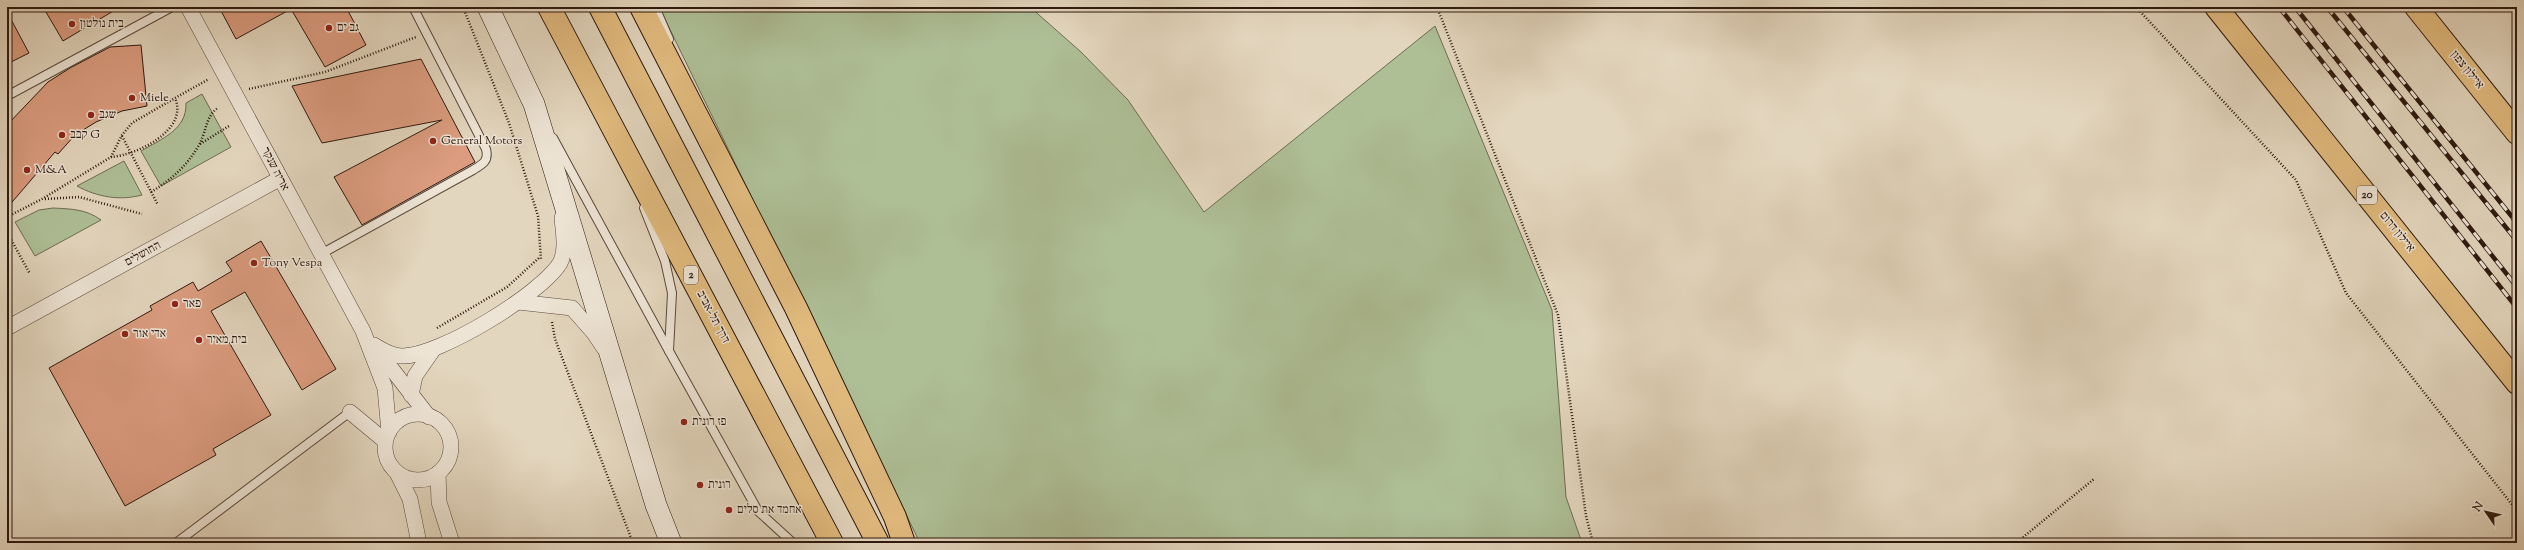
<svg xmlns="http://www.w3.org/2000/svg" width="2524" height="550" viewBox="0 0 2524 550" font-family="'Sorts Mill Goudy','Frank Ruhl Libre',serif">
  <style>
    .green { fill: #aebf96; stroke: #6e6c52 }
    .building { fill: #db9c7f; stroke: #2e190f }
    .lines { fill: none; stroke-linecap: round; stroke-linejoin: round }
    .service-casing { stroke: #5b483b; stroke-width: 10 }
    .minor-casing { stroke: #5b483b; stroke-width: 16 }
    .secondary-casing { stroke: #2e190f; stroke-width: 22 }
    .motorway-casing { stroke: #2e190f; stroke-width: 24 }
    .path { stroke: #2e190f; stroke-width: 2.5; stroke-dasharray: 1 2; stroke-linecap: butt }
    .service { stroke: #ede4d5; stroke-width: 8 }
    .minor { stroke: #ede4d5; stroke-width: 15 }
    .secondary { stroke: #ede4d5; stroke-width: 21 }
    .motorway { stroke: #e2bb7f; stroke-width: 22 }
    .rail-casing { stroke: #2e190f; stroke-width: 4.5 }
    .rail { stroke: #ede4d5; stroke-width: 3; stroke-dasharray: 9; stroke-linecap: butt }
    .poi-dot { fill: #8f2418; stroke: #ede4d5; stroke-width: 1.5 }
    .labels { text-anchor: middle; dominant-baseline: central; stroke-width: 3; stroke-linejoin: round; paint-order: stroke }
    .shield { fill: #ede4d5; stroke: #67564a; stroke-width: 1 }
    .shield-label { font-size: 11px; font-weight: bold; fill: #2e190f }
    .poi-label { font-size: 12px; fill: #2e190f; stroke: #ede4d5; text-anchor: start }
    .street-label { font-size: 12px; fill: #2e190f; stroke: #ede4d5 }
  </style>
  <rect width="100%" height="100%" fill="#e3d6be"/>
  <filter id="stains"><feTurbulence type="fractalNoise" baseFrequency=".005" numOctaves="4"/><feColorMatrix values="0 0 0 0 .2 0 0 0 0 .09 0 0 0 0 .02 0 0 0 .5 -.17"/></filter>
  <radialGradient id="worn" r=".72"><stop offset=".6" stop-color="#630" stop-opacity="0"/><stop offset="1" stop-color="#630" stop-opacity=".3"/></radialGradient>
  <g class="green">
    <polygon points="659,7 1030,7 1081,52 1128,100 1204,212 1435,26 1552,310 1566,497 1582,543 920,543"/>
    <path d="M202 94 231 147 161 186 141 151C161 139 187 130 186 103Z"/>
    <path d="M124 161 142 195C120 201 97 197 77 186Z"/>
    <path d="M53 208C71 209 86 209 101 220L35 256 15 222 39 210Z"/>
  </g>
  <g class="building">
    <polygon points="43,7 120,7 63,41"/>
    <polygon points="219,7 346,7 366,45 325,67 291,9 236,39"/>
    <polygon points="7,12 29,53 7,64"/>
    <polygon points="141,45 147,106 122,111 96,122 75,135 58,154 55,152 7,208 7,125 48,82 70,68 110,47"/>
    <polygon points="421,59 475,162 362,225 334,177 442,120 322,143 292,86"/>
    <polygon points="261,241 336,369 302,390 245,292 211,311 271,415 213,449 216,455 125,506 49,368 152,310 150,306 193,282 198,291 232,271 226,262"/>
  </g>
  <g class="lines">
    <g class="service-casing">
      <g id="service">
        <polyline points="655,7 669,39"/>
        <polyline points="7,96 172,7"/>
        <polyline points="553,138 669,351"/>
        <polyline points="644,208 665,261 672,293 669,351 758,511 793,543"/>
        <path d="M321 254 473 170C483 164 489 161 486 149L413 7"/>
        <polyline points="176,543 350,412"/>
      </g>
    </g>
    <g class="minor-casing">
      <g id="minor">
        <polyline points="188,7 363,331 385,388 389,432"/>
        <polyline points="518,302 572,308 594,333 604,348"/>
        <polyline points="7,328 279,179"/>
        <path d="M374 345C382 350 393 356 402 356 438 357 541 294 560 263 567 250 563 231 562 218"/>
        <polyline points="374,346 429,417"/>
        <polyline points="411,395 415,376 433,350"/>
        <polyline points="350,412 385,441"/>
        <circle cx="418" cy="447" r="33"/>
        <polyline points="397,473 410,499 419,543"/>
        <polyline points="438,473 439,502 452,543"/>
      </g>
    </g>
    <g class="secondary-casing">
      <polyline id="secondary" points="488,7 534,104 656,505 671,543"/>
    </g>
    <g class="motorway-casing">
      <g id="motorway">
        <polyline points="549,7 832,543"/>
        <polyline points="600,7 878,543"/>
        <polyline points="641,7 796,308 895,517 904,543"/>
        <polyline points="2216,7 2517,383"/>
        <polyline points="2416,7 2517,133"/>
      </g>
    </g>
    <g class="path">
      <polyline points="463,7 509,123 538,216 541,260"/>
      <polyline points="1437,7 1558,315 1586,516 1593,543"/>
      <polyline points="2136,7 2296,180 2346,293 2517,511"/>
      <polyline points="249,89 325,72 416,37"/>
      <polyline points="122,136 158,205"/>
      <polyline points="200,144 229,126"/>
      <path d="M111 157C137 155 189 130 175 98L209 79"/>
      <path d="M151 192C171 180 187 166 199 145 206 133 206 115 218 108"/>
      <polyline points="45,199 79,197 142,214"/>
      <polyline points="7,217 42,199 111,157 122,135 132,123 175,98"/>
      <polyline points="7,232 30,274"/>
      <polyline points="552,322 555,339 633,543"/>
      <polyline points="437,328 507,287 540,257"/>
      <polyline points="2016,543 2094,479"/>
    </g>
    <use href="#service" class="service"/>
    <use href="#minor" class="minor"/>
    <use href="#secondary" class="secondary"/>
    <use href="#motorway" class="motorway"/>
    <g class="rail-casing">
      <g id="rail">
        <polyline points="2279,7 2517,308"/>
        <polyline points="2295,7 2517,287"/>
        <polyline points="2327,7 2517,241"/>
        <polyline points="2343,7 2517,223"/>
      </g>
    </g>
    <use href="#rail" class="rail"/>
  </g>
  <g class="poi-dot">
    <circle cx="72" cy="24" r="4"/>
    <circle cx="329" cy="28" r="4"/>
    <circle cx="132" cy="98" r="4"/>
    <circle cx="91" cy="115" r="4"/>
    <circle cx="62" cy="135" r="4"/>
    <circle cx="433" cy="141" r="4"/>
    <circle cx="27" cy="170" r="4"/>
    <circle cx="254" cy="263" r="4"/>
    <circle cx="175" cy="304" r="4"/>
    <circle cx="125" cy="334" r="4"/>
    <circle cx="199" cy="340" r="4"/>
    <circle cx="684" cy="422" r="4"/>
    <circle cx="700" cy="485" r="4"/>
    <circle cx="729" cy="510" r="4"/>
  </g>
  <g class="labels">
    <g class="shield">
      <rect x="2357" y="186" width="20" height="18" rx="3"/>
      <rect x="684" y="266" width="14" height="18" rx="3"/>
    </g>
    <g class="shield-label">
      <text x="2367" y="195">20</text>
      <text x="691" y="275">2</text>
    </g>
    <g class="poi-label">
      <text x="80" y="24">בית נולטון</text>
      <text x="337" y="28">גב ים</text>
      <text x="140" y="98">Miele</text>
      <text x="99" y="115">שגב</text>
      <text x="70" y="135">קבב G</text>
      <text x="441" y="141">General Motors</text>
      <text x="35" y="170">M&amp;A</text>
      <text x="262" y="263">Tony Vespa</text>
      <text x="183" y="304">פאר</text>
      <text x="133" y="334">אדי אור</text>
      <text x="207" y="340">בית מאיר</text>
      <text x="692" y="422">פז רונית</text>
      <text x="708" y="485">רונית</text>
      <text x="737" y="510">אחמד את סלים</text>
    </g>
    <g class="street-label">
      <text transform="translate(2467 70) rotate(51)">איילון צפון</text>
      <text transform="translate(275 169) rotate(63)">אריה שנקר</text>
      <text transform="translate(2397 232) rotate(51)">איילון דרום</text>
      <text transform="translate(143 254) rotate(-29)">החושלים</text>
      <text transform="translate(713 317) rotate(62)">דרך תל-אביב</text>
    </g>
  </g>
  <rect width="2524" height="550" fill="none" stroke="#e3d6be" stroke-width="24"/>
  <rect x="8" y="8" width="2508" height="534" fill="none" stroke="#2e190f" stroke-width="2"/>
  <rect x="12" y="12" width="2500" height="526" fill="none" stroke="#2e190f"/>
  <g transform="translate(2486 512) rotate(304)" stroke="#ede4d5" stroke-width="3" paint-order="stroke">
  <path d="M0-3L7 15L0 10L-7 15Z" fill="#2e190f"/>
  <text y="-6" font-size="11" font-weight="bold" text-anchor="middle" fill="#2e190f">N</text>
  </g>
  <rect width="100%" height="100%" filter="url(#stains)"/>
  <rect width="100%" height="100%" fill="url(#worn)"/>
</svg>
